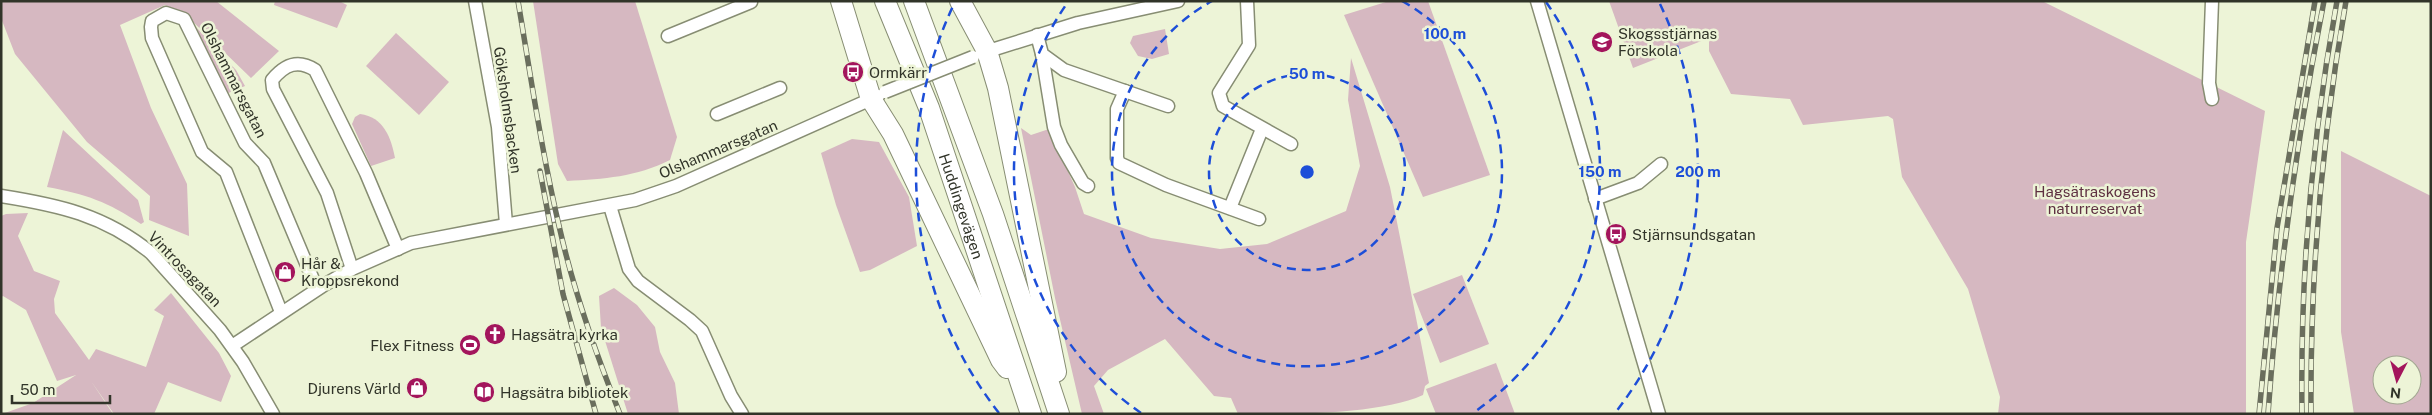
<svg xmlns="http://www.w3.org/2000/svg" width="2432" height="415" viewBox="0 0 2432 415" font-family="'Public Sans',sans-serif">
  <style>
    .green { fill: #d6b8c1; fill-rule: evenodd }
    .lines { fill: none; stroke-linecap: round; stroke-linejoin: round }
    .street-casing { stroke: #878d73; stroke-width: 15 }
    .primary-casing { stroke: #878d73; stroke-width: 22 }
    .street { stroke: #fff; stroke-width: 12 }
    .primary { stroke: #fff; stroke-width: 20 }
    .rail-casing { stroke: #6a6e5d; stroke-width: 5.5 }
    .rail { stroke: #edf4d7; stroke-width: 4; stroke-dasharray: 11; stroke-linecap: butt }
    .street-bridge-casing { stroke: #878d73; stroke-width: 15; stroke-linecap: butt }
    .street-bridge { stroke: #fff; stroke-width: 12 }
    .ring { fill: none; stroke: #1d4ed8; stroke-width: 2.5; stroke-dasharray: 9 6 }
    .labels { text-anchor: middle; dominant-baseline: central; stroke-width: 5; stroke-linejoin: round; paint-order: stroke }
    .poi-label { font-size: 15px; fill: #313429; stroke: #edf4d7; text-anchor: start }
    .street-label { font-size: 15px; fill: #313429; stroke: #edf4d7 }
    .park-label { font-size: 15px; fill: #5e3041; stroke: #edf4d7 }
    .centre { fill: #1d4ed8; stroke: #edf4d7; stroke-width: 2.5 }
    .ring-label { font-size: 15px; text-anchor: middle; font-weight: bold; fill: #1d4ed8; stroke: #edf4d7; stroke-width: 5; stroke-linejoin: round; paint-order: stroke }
  </style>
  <rect width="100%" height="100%" fill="#edf4d7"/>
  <g class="green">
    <polygon points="1,1 216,1 279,51 251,78 189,18 165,5 120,25 151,108 187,184 189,236 149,220 150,196 87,142 15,54 1,18"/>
    <polygon points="275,1 339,1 347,5 337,28 274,5"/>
    <path d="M533 1H635L677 137 670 160C636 177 604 179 567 181L558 164Z"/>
    <polygon points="1389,1 1428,1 1490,175 1423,197 1344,15"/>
    <polygon points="1609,1 2042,1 2265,111 2246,242 2246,414 1998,414 2000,397 1968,289 1902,177 1893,119 1888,116 1803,125 1790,99 1731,94 1709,51 1709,38 1633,68"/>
    <polygon points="196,27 236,70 245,86 226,94"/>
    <polygon points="1165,29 1169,54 1152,59 1138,56 1130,43 1133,36"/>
    <polygon points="396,33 449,82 419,115 366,66"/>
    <path d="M1351 58 1390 187 1429 383 1425 386 1423 395C1379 415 1290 414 1238 414L1231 398 1214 396 1165 339 1108 370 1094 386 1104 414H1082L1055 298 1021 128 1031 135 1049 129 1075 187 1084 214 1151 238 1220 249 1267 244 1346 211 1360 166 1348 100Z"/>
    <path d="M360 114C384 117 391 138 395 158L371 166 352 124 355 117Z"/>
    <path d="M63 130 138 200 144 222 141 224C108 202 86 194 47 187Z"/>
    <polygon points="852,139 879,142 909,197 917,246 870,270 860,272 836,205 821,153"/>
    <path d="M2341 151 2431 196V414H2354L2341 332ZM2382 365H2412V395H2382Z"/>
    <polygon points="28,213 18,236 34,271 60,281 54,299 55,313 89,360 96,349 146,367 164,316 154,310 171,293 219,353 231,376 221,402 168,382 154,414 114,414 91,381 113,414 2,414 33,403 76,375 57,381 26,310 3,296 1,297 1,216 6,214"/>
    <polygon points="1462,275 1489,344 1440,363 1413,294"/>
    <polygon points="614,288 637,305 655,327 660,352 675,383 679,414 628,414 601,328 599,296"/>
    <polygon points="1496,363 1515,414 1436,414 1426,389"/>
  </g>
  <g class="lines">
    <g class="street-casing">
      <g id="street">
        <polyline points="475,1 498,127 506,224"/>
        <polyline points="1247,1 1249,45 1219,93 1223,106 1291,144"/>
        <polyline points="1537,1 1659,414"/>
        <polyline points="1037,35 1042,54 1064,70 1168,106"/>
        <polyline points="668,36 751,2"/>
        <polyline points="982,53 1078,23 1178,1"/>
        <polyline points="1042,54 1054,127 1061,145 1083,183 1088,186"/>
        <polyline points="1125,91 1117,109 1117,158 1119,163 1166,185 1259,219"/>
        <polyline points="2212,99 2209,83 2212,1"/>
        <polyline points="717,114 780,88"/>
        <path d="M1 196C58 205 105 215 151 253L220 330 243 362 273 414"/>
        <polyline points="1595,199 1638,183 1661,164"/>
        <polyline points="610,206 629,269 638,281 690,320 702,331 731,396 742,414"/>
        <polyline points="1230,208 1262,129"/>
        <path d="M352 269 327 193 273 89 272 80C285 64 298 59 315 70L366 173 398 249"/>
        <polyline points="281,312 226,172 202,152 152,38 151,27 152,21 166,13 184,19 245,143 264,163 317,289"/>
        <polyline points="232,346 324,285 352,269 411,243 635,200 676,186 878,96"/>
      </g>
    </g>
    <g class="primary-casing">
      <g id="primary">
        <polyline points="841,1 871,99 893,134 1001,360 1007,368"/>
        <path id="s1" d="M885 1 929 108 1031 414"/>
        <polyline points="914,1 993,214 1059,414"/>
        <polyline points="960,1 987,51 998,88 1056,372"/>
      </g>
    </g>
    <use href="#street" class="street"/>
    <use href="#primary" class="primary"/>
    <g class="rail-casing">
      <g id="rail">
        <path d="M518 1C531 78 542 154 560 230 574 292 596 354 620 414"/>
        <polyline points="540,171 563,294 596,414"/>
        <polyline points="2259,414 2277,228 2315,1"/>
        <path d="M2268 414C2278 275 2297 138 2324 1"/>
        <path d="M2302 414C2300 276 2312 137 2337 1"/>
        <path d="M2311 414C2310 276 2322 137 2346 1"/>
      </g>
    </g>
    <use href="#rail" class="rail"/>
    <g class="street-bridge-casing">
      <polyline id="street-bridge" points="885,92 973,57"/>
    </g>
    <use href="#street-bridge" class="street-bridge"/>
  </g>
  <g class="ring">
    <circle cx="1307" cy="172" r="98"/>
    <path d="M1402 1A195 195 0 1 1 1212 1"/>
    <path d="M1141 413A293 293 0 0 1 1068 2M1546 2A293 293 0 0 1 1473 413"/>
    <path d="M999 413A391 391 0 0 1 954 4M1660 4A391 391 0 0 1 1615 413"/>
  </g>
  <defs>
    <g id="school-disc" transform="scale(1.125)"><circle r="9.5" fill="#a3155c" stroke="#edf4d7"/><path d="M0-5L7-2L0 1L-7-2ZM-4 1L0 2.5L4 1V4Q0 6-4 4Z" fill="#fff"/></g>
    <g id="bus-disc" transform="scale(1.125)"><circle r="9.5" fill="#a3155c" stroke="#edf4d7"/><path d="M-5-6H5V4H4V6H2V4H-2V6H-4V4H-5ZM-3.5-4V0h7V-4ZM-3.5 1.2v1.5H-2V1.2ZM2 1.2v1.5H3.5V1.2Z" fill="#fff"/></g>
    <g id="shop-disc" transform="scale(1.125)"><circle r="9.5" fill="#a3155c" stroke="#edf4d7"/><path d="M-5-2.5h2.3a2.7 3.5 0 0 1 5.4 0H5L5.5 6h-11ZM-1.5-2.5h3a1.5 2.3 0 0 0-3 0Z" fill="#fff"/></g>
    <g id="church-disc" transform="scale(1.125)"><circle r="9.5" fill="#a3155c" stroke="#edf4d7"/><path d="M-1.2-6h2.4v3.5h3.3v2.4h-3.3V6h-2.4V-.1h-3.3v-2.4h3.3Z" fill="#fff"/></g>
    <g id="stadium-disc" transform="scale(1.125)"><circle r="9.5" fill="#a3155c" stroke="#edf4d7"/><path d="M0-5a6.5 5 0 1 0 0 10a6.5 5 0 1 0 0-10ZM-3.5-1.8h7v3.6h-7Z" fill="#fff"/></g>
    <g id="library-disc" transform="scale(1.125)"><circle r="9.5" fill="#a3155c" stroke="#edf4d7"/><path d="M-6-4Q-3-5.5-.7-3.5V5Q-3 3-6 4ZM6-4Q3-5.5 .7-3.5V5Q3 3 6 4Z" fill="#fff"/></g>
  </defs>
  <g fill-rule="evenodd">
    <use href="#school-disc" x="1602" y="42"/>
    <use href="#bus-disc" x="853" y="72"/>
    <use href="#bus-disc" x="1616" y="234"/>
    <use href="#shop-disc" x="285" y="272"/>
    <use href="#church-disc" x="495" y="334"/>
    <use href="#stadium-disc" x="470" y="345"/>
    <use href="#shop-disc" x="417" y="388"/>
    <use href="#library-disc" x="484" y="392"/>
  </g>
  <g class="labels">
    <g class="poi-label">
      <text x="1618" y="33">Skogsstjärnas<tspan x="1618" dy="17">Förskola</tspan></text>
      <text x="869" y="72">Ormkärr</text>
      <text x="1632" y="234">Stjärnsundsgatan</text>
      <text x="301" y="263">Hår &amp;<tspan x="301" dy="17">Kroppsrekond</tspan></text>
      <text x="511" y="334">Hagsätra kyrka</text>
      <text x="454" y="345" text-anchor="end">Flex Fitness</text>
      <text x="401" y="388" text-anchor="end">Djurens Värld</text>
      <text x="500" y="392">Hagsätra bibliotek</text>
    </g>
    <g class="street-label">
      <text transform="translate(234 80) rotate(63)">Olshammarsgatan</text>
      <text transform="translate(508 110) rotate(82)">Göksholmsbacken</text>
      <text transform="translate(718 149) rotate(-23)">Olshammarsgatan</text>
      <text stroke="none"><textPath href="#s1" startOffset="219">Huddingevägen</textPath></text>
      <text transform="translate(185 269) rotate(46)">Vintrosagatan</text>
    </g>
    <g class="park-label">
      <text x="2095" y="191">Hagsätraskogens<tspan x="2095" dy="17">naturreservat</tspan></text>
    </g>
  </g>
  <circle cx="1307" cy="172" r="8" class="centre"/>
  <g class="ring-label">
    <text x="1445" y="39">100 m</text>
    <text x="1307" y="79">50 m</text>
    <text x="1600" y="177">150 m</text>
    <text x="1698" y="177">200 m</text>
  </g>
  <rect width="2432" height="415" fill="none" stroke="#313429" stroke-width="5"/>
  <g transform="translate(2397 380) rotate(186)"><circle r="24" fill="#edf4d7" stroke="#a2a791"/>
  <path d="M0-4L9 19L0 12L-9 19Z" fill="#a3155c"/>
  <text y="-8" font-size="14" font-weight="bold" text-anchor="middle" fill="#313429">N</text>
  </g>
  <path d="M12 395v8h98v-8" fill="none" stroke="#313429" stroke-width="2.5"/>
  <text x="20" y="395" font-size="15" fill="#313429" stroke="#edf4d7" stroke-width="4" paint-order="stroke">50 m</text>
</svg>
